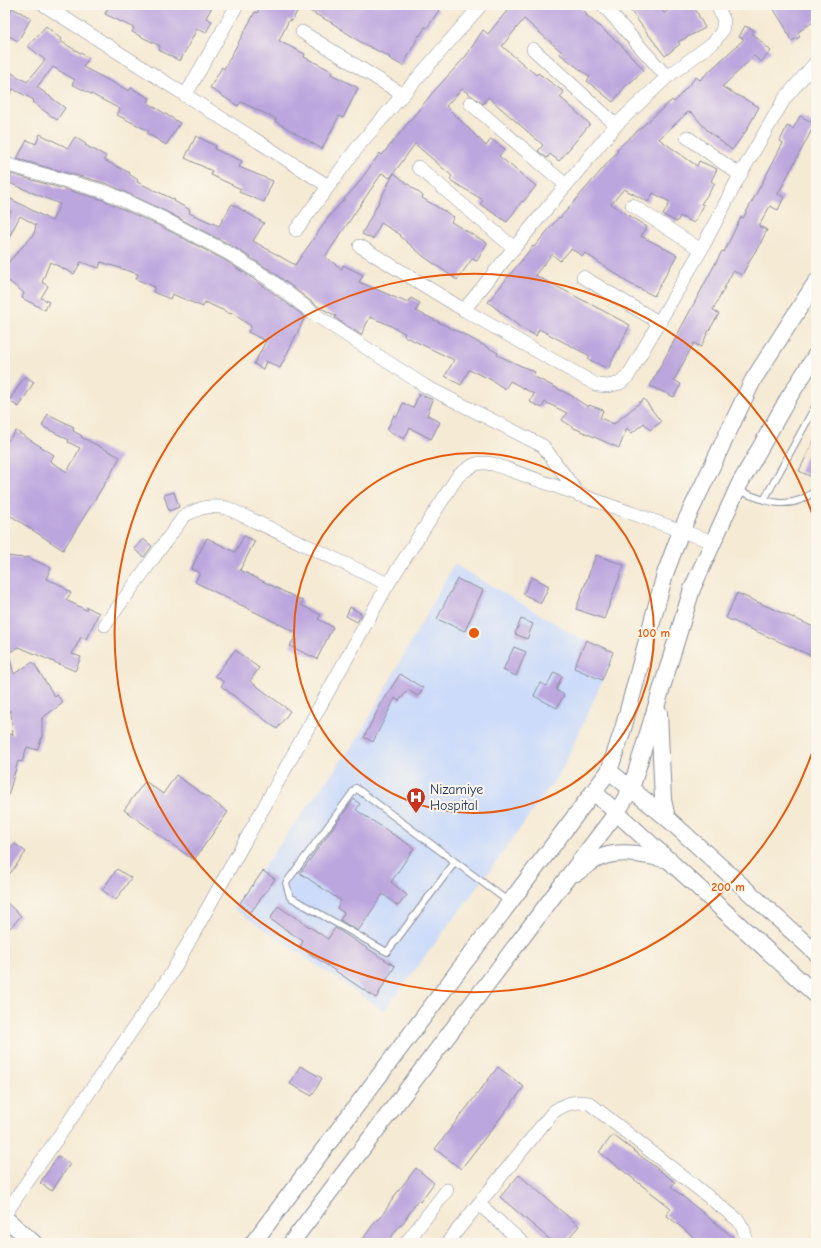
<svg xmlns="http://www.w3.org/2000/svg" width="821" height="1248" viewBox="0 0 821 1248" font-family="'Comic Neue',sans-serif">
  <style>
    .built { fill: #ccdbf9 }
    .building { fill: #bca6de }
    .lines { fill: none; stroke-linecap: round; stroke-linejoin: round }
    .service-casing { stroke: #888c99; stroke-width: 8 }
    .minor-casing { stroke: #888c99; stroke-width: 14 }
    .tertiary-casing { stroke: #888c99; stroke-width: 18 }
    .service { stroke: #fff; stroke-width: 6 }
    .minor { stroke: #fff; stroke-width: 13 }
    .tertiary { stroke: #fff; stroke-width: 16 }
    .ring { fill: none; stroke: #e8590c; stroke-width: 2 }
    .labels { text-anchor: middle; dominant-baseline: central; stroke-width: 4; stroke-linejoin: round; paint-order: stroke }
    .poi-label { font-size: 14px; fill: #1b2f5e; stroke: #fbf7ec; text-anchor: start }
    .centre { fill: #e8590c; stroke: #fbf7ec; stroke-width: 2 }
    .ring-label { font-size: 12px; text-anchor: middle; font-weight: bold; fill: #e8590c; stroke: #fbf7ec; stroke-width: 4; stroke-linejoin: round; paint-order: stroke }
  </style>
  <rect width="100%" height="100%" fill="#fbf7ec"/>
  <filter id="ink" filterUnits="userSpaceOnUse"><feTurbulence type="fractalNoise" baseFrequency=".025" numOctaves="2"/><feDisplacementMap in="SourceGraphic" scale="8" xChannelSelector="R" yChannelSelector="G"/><feConvolveMatrix kernelMatrix="1 2 1 2 8 2 1 2 1" color-interpolation-filters="sRGB"/></filter>
  <filter id="wash" filterUnits="userSpaceOnUse"><feTurbulence type="fractalNoise" baseFrequency=".012" numOctaves="4" result="noise"/><feDisplacementMap in="SourceGraphic" scale="16" xChannelSelector="R" yChannelSelector="G"/><feGaussianBlur stdDeviation="0.9" result="paint"/><feColorMatrix in="noise" values="0 0 0 0 0 0 0 0 0 0 0 0 0 0 0 0 0 1.4 0 .05"/><feComposite in="paint" operator="in"/></filter>
  <g filter="url(#wash)">
    <rect width="100%" height="100%" fill="#f5ead4"/>
    <polygon class="built" points="454,564 613,657 563,768 497,861 384,1011 233,908 360,735"/>
    <g id="blocks">
      <g class="building">
        <polygon points="109,5 213,5 206,18 212,21 206,33 197,29 180,61 159,50 160,46 132,32 134,28 105,14"/>
        <polygon points="262,5 432,5 439,10 427,28 425,27 420,36 419,35 403,66 389,58 390,57 362,43 332,23 300,6 292,21 289,20 279,41 305,54 304,57 332,71 331,74 358,88 343,118 339,116 322,149 275,121 276,119 241,102 238,106 210,88 222,67 224,69 255,12 257,13"/>
        <polygon points="512,5 578,5 587,14 586,15 620,44 644,70 624,88 613,102 587,81 590,77 560,54 562,52 524,19 502,46 536,75 538,73 564,92 560,97 590,124 559,161 550,154 547,158 538,151 543,145 488,97 483,104 462,89 446,106 486,146 491,139 505,149 499,156 536,186 523,202 522,201 507,222 480,204 483,200 450,180 452,176 415,144 390,178 382,173 325,257 342,269 343,265 363,275 359,282 408,303 411,298 420,303 416,311 463,334 498,353 497,355 535,372 533,376 570,395 588,407 589,405 603,410 600,418 614,424 644,399 661,422 650,430 644,423 632,433 627,428 619,448 574,428 562,420 567,413 545,402 542,408 530,402 534,394 510,381 505,389 490,379 469,370 461,385 445,376 454,360 404,336 405,333 385,323 370,317 361,335 358,333 335,318 336,316 317,306 273,272 234,247 167,212 108,184 17,159 27,140 36,144 40,134 68,148 75,137 86,144 85,145 106,156 104,160 130,173 129,174 138,180 137,182 175,200 174,201 190,210 189,213 219,226 232,204 264,223 253,241 295,265 331,214 357,185 380,153 382,155 434,91 466,56 483,30 488,34"/>
        <polygon points="626,5 659,5 664,13 679,5 693,5 705,28 678,42 680,44 665,56"/>
        <polygon points="771,5 816,5 816,20 798,32 800,37 791,41 785,27"/>
        <polygon points="12,8 31,18 18,41 5,34 5,22"/>
        <polygon points="46,26 61,39 60,41 89,58 83,67 129,91 131,88 150,98 148,103 180,123 166,145 147,133 149,131 117,115 120,109 72,84 75,80 53,67 37,87 65,108 57,120 32,102 34,100 13,89 5,103 5,81 10,72 27,82 45,60 28,46"/>
        <polygon points="745,26 754,30 753,34 771,51 761,62 754,56 722,87 759,107 746,131 732,150 707,130 691,112 690,113 688,112 659,139 697,166 699,161 717,169 711,181 715,184 701,204 704,205 694,223 680,216 677,222 663,215 670,202 653,193 648,202 624,189 611,204 647,227 641,236 677,255 654,296 625,281 625,280 585,253 583,256 571,249 560,261 552,254 535,275 630,325 608,369 588,359 590,356 539,329 536,336 520,327 488,302 533,246 534,247 559,217 560,218 618,151 617,149 672,100 674,102 696,77 700,80 744,39 739,37"/>
        <polygon points="800,116 815,124 778,194 784,197 778,210 770,206 759,226 767,230 760,244 751,258 742,275 733,271 713,310 719,314 708,332 701,347 694,343 674,380 681,384 674,397 650,386 722,251 724,252 741,217 743,218 761,185 783,143 780,141 787,126 793,129"/>
        <polygon points="196,136 216,146 214,149 242,161 239,167 273,181 264,202 239,192 241,189 211,175 212,171 185,158"/>
        <polygon points="394,173 423,196 422,198 454,217 451,222 487,243 477,261 472,259 457,280 423,256 400,236 401,235 381,223 373,239 362,234"/>
        <polygon points="11,174 103,200 160,226 226,261 264,286 305,317 280,368 266,361 263,369 254,364 266,341 248,332 251,326 232,313 231,314 205,302 203,307 172,294 170,299 153,292 155,287 136,279 138,274 101,262 99,268 81,262 74,274 50,262 42,282 48,286 41,298 49,302 45,310 22,298 24,293 5,278 5,266 34,234 36,225 20,216 5,245 5,222 11,211 5,207 9,198 52,221 60,204 7,182"/>
        <polygon points="25,376 34,382 19,407 9,401"/>
        <polygon points="419,394 433,400 427,415 440,422 431,439 410,428 404,439 387,430 394,415 397,417 403,403 413,408"/>
        <polygon points="48,414 74,427 73,431 82,436 81,437 120,457 109,477 63,550 5,512 5,444 16,431 54,455 50,461 67,472 80,448 68,442 69,440 42,426"/>
        <polygon points="816,436 816,479 799,471"/>
        <polygon points="174,492 179,507 169,511 164,495"/>
        <polygon points="244,536 255,541 240,570 303,601 301,605 321,615 318,619 333,627 317,659 290,646 297,633 195,582 200,573 191,569 207,538 235,552"/>
        <polygon points="143,539 152,546 144,557 134,549"/>
        <polygon points="596,555 624,565 604,619 576,609"/>
        <polygon points="5,556 26,558 27,557 51,568 46,579 59,584 71,593 66,600 86,610 87,607 99,613 86,639 81,637 72,654 81,657 75,671 19,647 8,653 14,674 33,662 55,697 57,695 63,703 42,718 42,737 37,750 27,747 22,762 18,761 8,796 5,796 5,762 8,754 5,753 5,733 13,735 11,711 5,711"/>
        <polygon points="532,577 549,586 541,603 523,594"/>
        <polygon points="457,579 483,590 465,631 437,619"/>
        <polygon points="737,593 816,628 816,658 726,618"/>
        <polygon points="350,607 362,614 357,622 346,616"/>
        <polygon points="521,619 533,624 527,639 515,634"/>
        <polygon points="586,640 613,652 602,680 574,668"/>
        <polygon points="514,647 526,652 516,676 503,670"/>
        <polygon points="235,650 259,668 250,681 290,711 277,729 221,686 224,682 215,676"/>
        <polygon points="554,672 562,676 556,690 564,695 557,708 534,696 540,683 547,686"/>
        <polygon points="400,674 423,688 418,696 408,690 399,701 395,698 373,742 364,737 380,706"/>
        <polygon points="176,775 228,812 194,860 124,810 145,781 163,794"/>
        <polygon points="354,799 360,804 356,810 414,848 391,882 407,895 398,906 383,894 358,931 340,920 344,913 337,908 341,901 300,873"/>
        <polygon points="15,844 26,852 5,880 5,856"/>
        <polygon points="117,869 131,878 116,900 102,890"/>
        <polygon points="263,871 275,879 251,912 240,903"/>
        <polygon points="5,901 21,916 10,928 5,923"/>
        <polygon points="278,906 328,939 335,928 395,966 376,998 300,947 303,941 270,919"/>
        <polygon points="300,1066 322,1078 312,1096 290,1084"/>
        <polygon points="498,1067 524,1087 461,1169 435,1149"/>
        <polygon points="613,1135 675,1182 671,1187 734,1238 730,1243 701,1243 666,1215 671,1208 599,1152"/>
        <polygon points="58,1156 70,1164 52,1191 40,1183"/>
        <polygon points="416,1168 434,1183 420,1202 418,1200 401,1226 400,1225 387,1243 369,1243 363,1239 377,1219 379,1220 396,1194"/>
        <polygon points="519,1175 579,1226 564,1243 554,1243 500,1197"/>
      </g>
    </g>
  </g>
  <g filter="url(#ink)">
    <use href="#blocks" fill-opacity="0" stroke="#888c99" stroke-width="1"/>
    <g class="lines">
      <g class="service-casing">
        <g id="service">
          <path d="M737 490C765 501 790 513 816 490"/>
          <polyline points="764,500 816,405"/>
          <polyline points="455,862 387,952 290,897 286,883 356,788 509,902"/>
        </g>
      </g>
      <g class="minor-casing">
        <g id="minor">
          <polyline points="44,5 328,186"/>
          <polyline points="603,5 667,77"/>
          <polyline points="302,32 402,94"/>
          <polyline points="533,49 616,125"/>
          <polyline points="185,96 237,5"/>
          <polyline points="470,103 566,185"/>
          <polyline points="687,137 740,175"/>
          <polyline points="5,164 106,192 164,219 230,254 269,279 317,316 425,386 543,446 579,495"/>
          <polyline points="418,167 514,248"/>
          <polyline points="632,205 701,250"/>
          <polyline points="296,230 360,144 481,5"/>
          <polyline points="360,246 464,310 597,385 608,386 620,383 628,376 701,250 740,175 785,98 816,62"/>
          <polyline points="583,277 660,323"/>
          <polyline points="464,310 514,248 616,125 667,77 714,42 722,31 724,21 717,5"/>
          <path d="M105 625 184 516C201 507 208 505 227 508L388 584 458 476C472 465 475 461 493 464L713 542"/>
          <polyline points="479,1204 523,1243"/>
          <polyline points="5,1214 171,974 388,584"/>
          <polyline points="406,1243 447,1190"/>
          <path d="M447 1243 553 1112C566 1103 573 1101 589 1103L738 1220 744 1230 747 1243"/>
        </g>
      </g>
      <g class="tertiary-casing">
        <g id="tertiary">
          <polyline points="659,713 663,800 667,818"/>
          <polyline points="609,771 667,818 816,953"/>
          <polyline points="594,792 816,995"/>
          <path d="M576 873C584 868 593 860 602 857 624 849 648 856 670 860"/>
          <polyline points="5,1218 34,1243"/>
          <polyline points="253,1243 609,771 623,729 665,574 681,531 753,380 816,282"/>
          <polyline points="291,1243 617,812 631,789 692,589 739,485 789,397 816,355"/>
        </g>
      </g>
      <use href="#service" class="service"/>
      <use href="#minor" class="minor"/>
      <use href="#tertiary" class="tertiary"/>
    </g>
  </g>
  <g class="ring">
    <circle cx="474" cy="633" r="180"/>
    <path d="M815 744A359 359 0 1 1 815 522"/>
  </g>
  <defs>
    <g id="hospital-pin" transform="scale(1)"><path d="M0 17L-7.5 6A9.5 9.5 0 1 1 7.5 6Z" fill="#c8321e" stroke="#fbf7ec"/><path d="M-5-5h3v3.5h4V-5h3V5h-3V1.5h-4V5h-3Z" fill="#fff"/></g>
  </defs>
  <g fill-rule="evenodd">
    <use href="#hospital-pin" x="416" y="797"/>
  </g>
  <g class="labels">
    <g class="poi-label">
      <text x="430" y="789">Nizamiye<tspan x="430" dy="16">Hospital</tspan></text>
    </g>
  </g>
  <circle cx="474" cy="633" r="6" class="centre"/>
  <g class="ring-label">
    <text x="654" y="637">100 m</text>
    <text x="728" y="891">200 m</text>
  </g>
  <rect width="821" height="1248" fill="none" stroke="#fbf7ec" stroke-width="20"/>
</svg>
